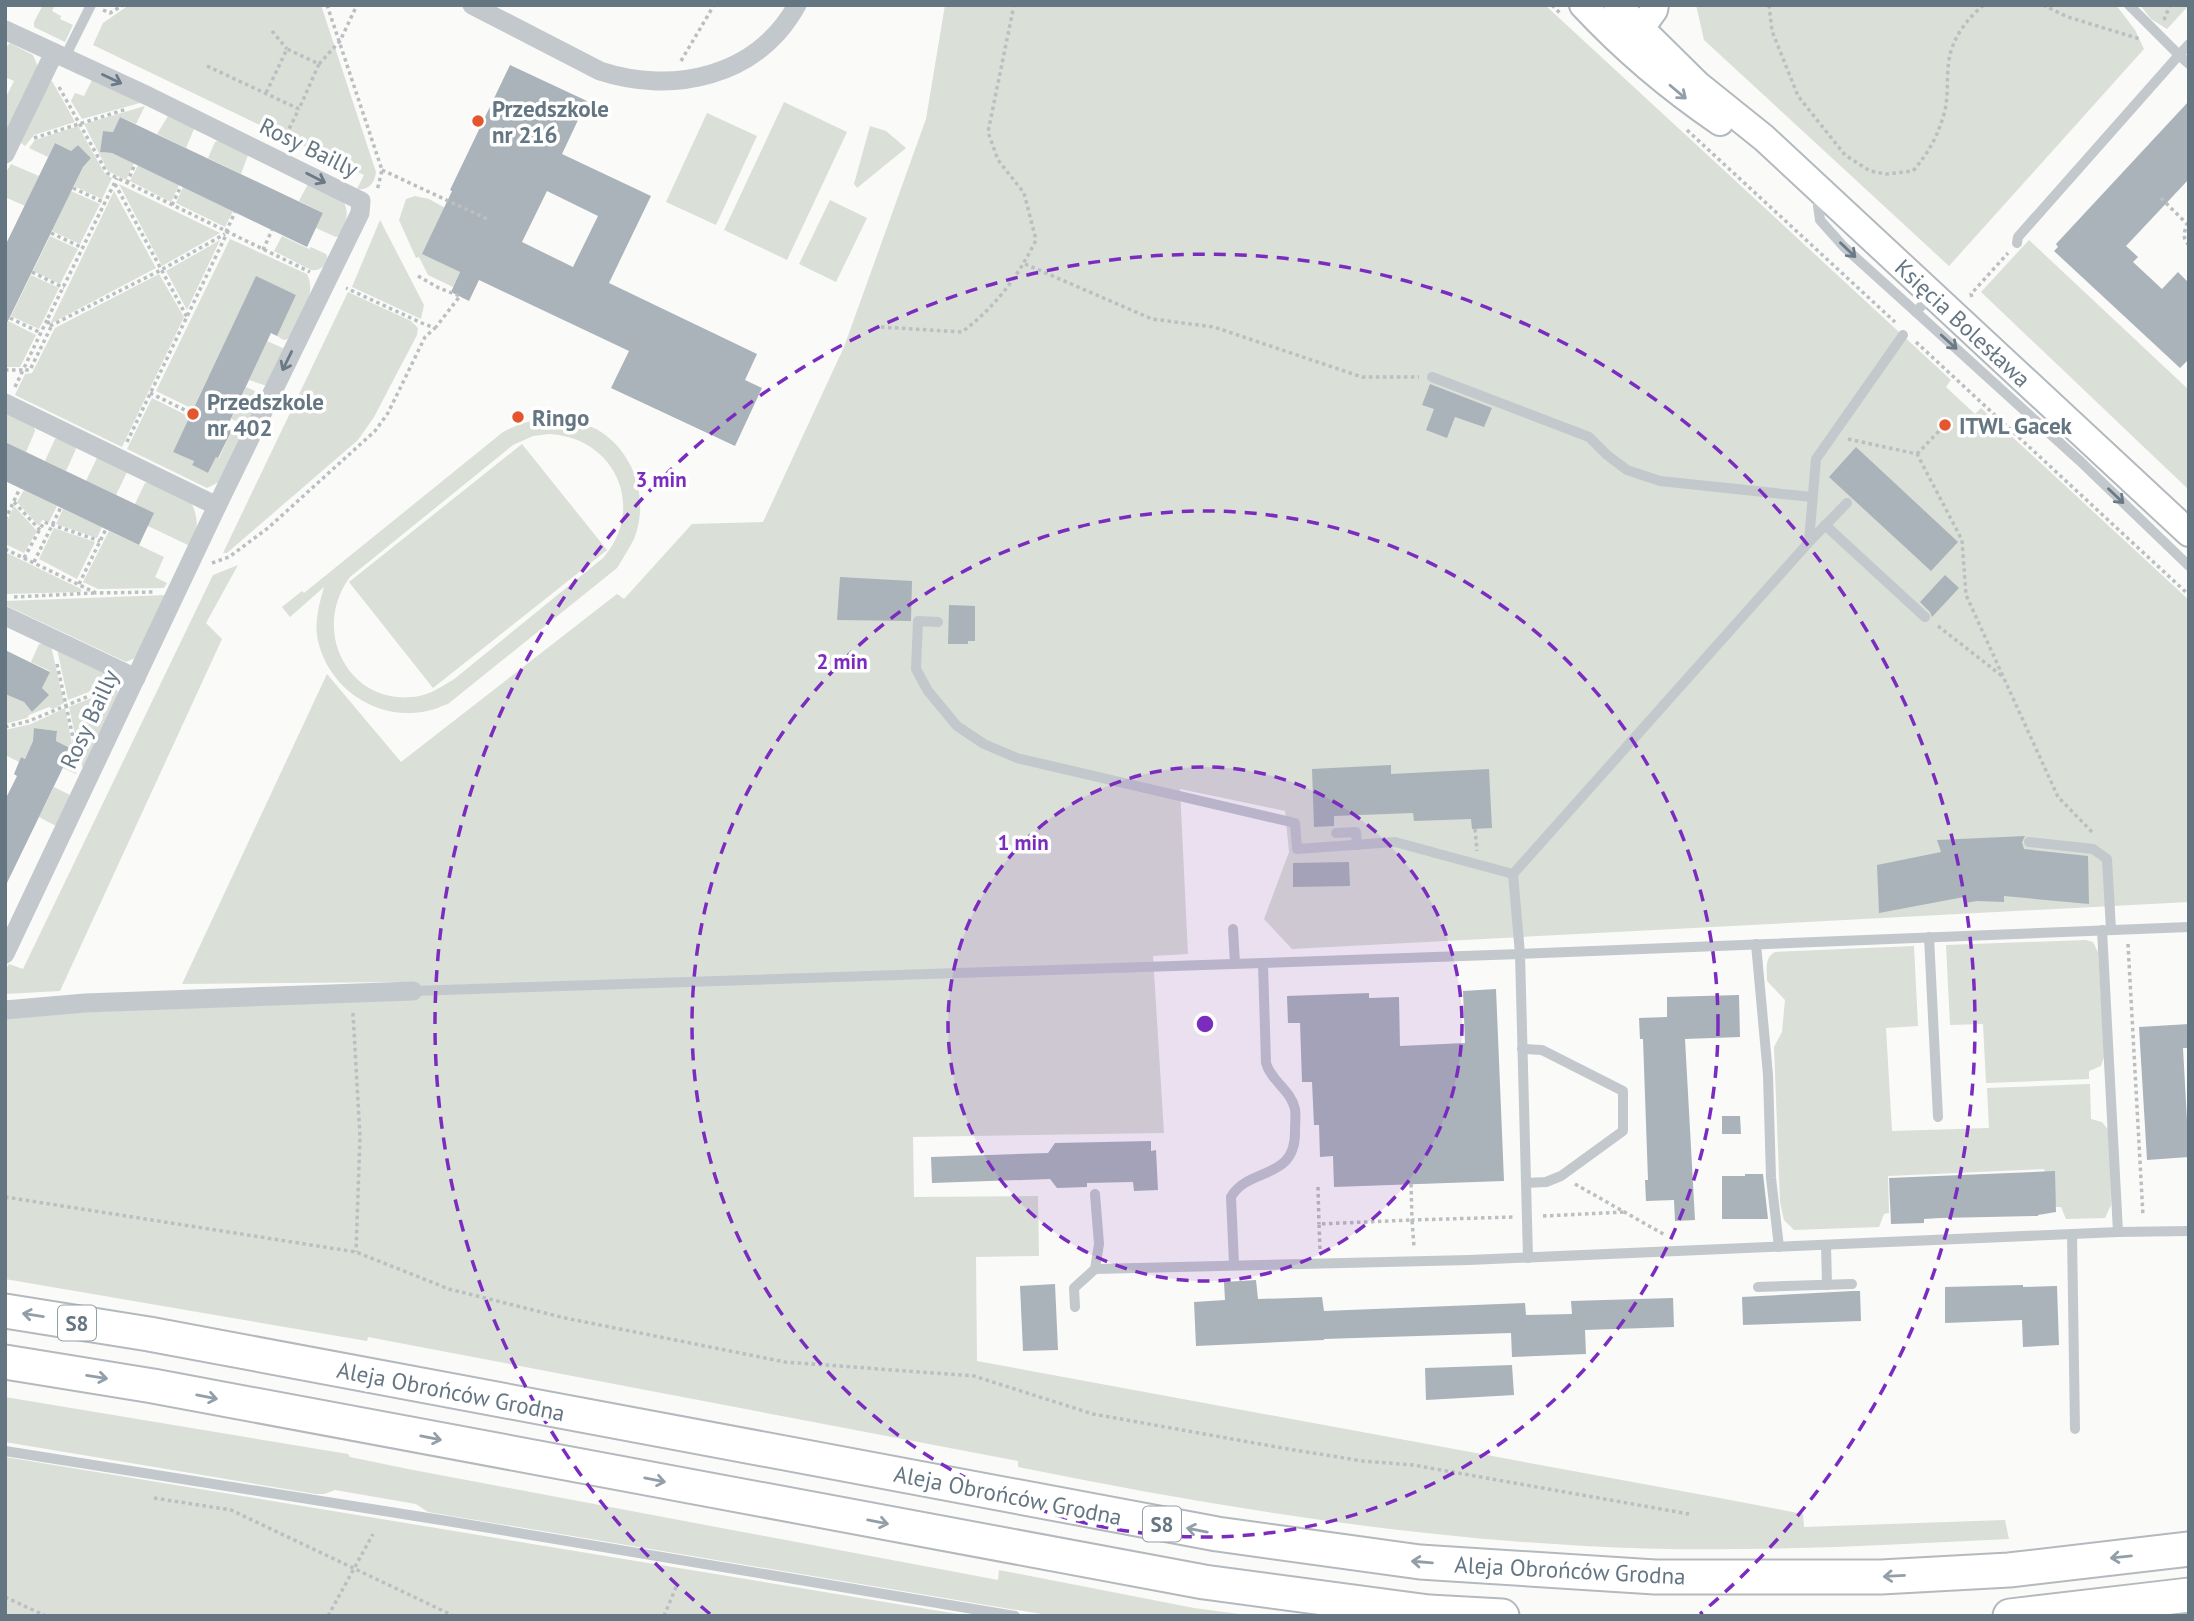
<svg xmlns="http://www.w3.org/2000/svg" width="2194" height="1621" viewBox="0 0 2194 1621" font-family="'PT Sans',sans-serif">
  <style>
    .green { fill: #dadfd7; fill-rule: evenodd }
    .building { fill: #aab3b9; fill-rule: evenodd }
    .lines { fill: none; stroke-linecap: round; stroke-linejoin: round }
    .secondary-casing { stroke: #b3babf; stroke-width: 30 }
    .highway-casing { stroke: #b4b9bd; stroke-width: 37 }
    .path { stroke: #bbbfc2; stroke-width: 3.5; stroke-dasharray: 3.5 3.5; stroke-linecap: butt }
    .lane { stroke: #c3c8cc; stroke-width: 10 }
    .street { stroke: #c3c8cc; stroke-width: 19 }
    .secondary { stroke: #fff; stroke-width: 26 }
    .highway { stroke: #fff; stroke-width: 33 }
    .oneway { stroke: #6a7a87 }
    .oneway2 { stroke: #939fa8 }
    .ring { fill: none; stroke: #7b2cbf; stroke-width: 3.5; stroke-dasharray: 12 9 }
    .poi-dot { fill: #e4572e; stroke: #fff; stroke-width: 2.5 }
    .labels { text-anchor: middle; dominant-baseline: central; stroke-width: 7; stroke-linejoin: round; paint-order: stroke }
    .shield { fill: #fff; stroke: #939fa8; stroke-width: 2 }
    .shield-label { font-size: 21px; font-weight: bold; fill: #657683 }
    .poi-label { font-size: 23px; font-weight: bold; fill: #657683; stroke: #fff; text-anchor: start }
    .street-label { font-size: 23px; fill: #657683; stroke: #fff }
    .centre { fill: #7b2cbf; stroke: #fff; stroke-width: 3.5 }
    .ring-label { font-size: 21px; text-anchor: middle; font-weight: bold; fill: #7b2cbf; stroke: #fff; stroke-width: 7; stroke-linejoin: round; paint-order: stroke }
  </style>
  <rect width="100%" height="100%" fill="#fafaf8"/>
  <g class="green">
    <polygon points="43,5 55,5 52,11 61,16 60,19 73,25 65,42 34,27 34,22"/>
    <path d="M129 5H321L376 172C375 182 369 191 357 189L364 175 93 45 103 23Z"/>
    <path d="M945 5H1545L1951 380 1946 387 1975 414 1981 408 2189 600V902L1292 949 1264 919 1289 852 1285 811 1180 789 1188 954 1153 956 1164 1133 913 1137 914 1197 1038 1196 1039 1256 976 1257 977 1361 1725 1499 1803 1514 1804 1527 2005 1520 2009 1539C1868 1546 1726 1554 1585 1546 1394 1536 1205 1505 1018 1467V1461L368 1337 367 1341 5 1279V1010L405 982 182 984 327 674 401 762 617 594 624 599 692 524 763 522 844 347 926 119Z"/>
    <polygon points="1696,5 2116,5 2135,30 2144,49 1949,266 1704,40"/>
    <polygon points="2140,5 2189,5 2167,29 2151,19"/>
    <polygon points="10,43 33,55 38,67 5,136 5,99 14,81 5,77 5,48"/>
    <polygon points="92,80 139,102 140,103 82,119 71,101 75,93 84,96"/>
    <polygon points="52,81 75,122 34,135 25,146 21,143 49,83"/>
    <polygon points="784,102 847,132 787,260 724,230"/>
    <polygon points="145,106 136,124 120,117 113,132 103,131 100,152 112,153 134,163 126,180 108,171 84,124"/>
    <polygon points="707,113 757,136 716,225 666,202"/>
    <polygon points="168,116 194,129 186,148 157,134"/>
    <polygon points="78,126 105,174 112,178 102,199 74,186 83,167 91,158 78,145 71,151 55,143 48,157 29,148 35,140"/>
    <polygon points="870,126 886,131 906,148 857,188 854,184"/>
    <polygon points="219,140 248,155 241,174 208,158 215,142"/>
    <polygon points="11,164 39,176 25,206 5,197 5,174"/>
    <polygon points="138,165 179,185 171,202 130,181"/>
    <polygon points="119,184 220,233 162,266"/>
    <path d="M308 184 344 202C350 215 345 224 339 236L336 237 316 228 323 213 299 201Z"/>
    <polygon points="183,187 233,211 225,227 176,203"/>
    <polygon points="71,191 100,204 80,244 52,231"/>
    <polygon points="114,191 156,268 52,323 51,322"/>
    <polygon points="415,196 429,199 445,208 423,254 460,272 453,287 428,275 419,257 416,258 399,220 406,199"/>
    <polygon points="830,200 867,218 836,282 799,264"/>
    <polygon points="380,220 424,305 421,319 352,287"/>
    <polygon points="50,236 78,249 60,284 33,271"/>
    <path d="M282 236 309 249 311 247 326 254 328 259C324 267 320 271 311 270L274 251Z"/>
    <path d="M230 239 307 274C318 296 298 320 288 339L284 340 277 336 296 295 256 277 193 409 156 391Z"/>
    <polygon points="220,240 187,310 166,271"/>
    <polygon points="2029,240 2189,390 2189,490 1981,292"/>
    <polygon points="159,274 184,317 122,447 15,395 25,374 32,373 55,328"/>
    <polygon points="31,275 59,288 39,329 11,316"/>
    <polygon points="348,292 411,321 418,328 417,335 374,417 358,440 227,553 223,553"/>
    <polygon points="8,321 36,335 20,367 5,367 5,328"/>
    <polygon points="267,341 285,349 267,386 249,380"/>
    <polygon points="246,387 259,393 261,399 247,425 231,419"/>
    <polygon points="152,398 190,417 173,452 194,460 192,465 208,473 216,457 219,458 232,430 244,435 221,481 207,488 127,449"/>
    <polygon points="8,414 34,427 35,431 26,452 5,442 6,415"/>
    <path d="M559 417C571 420 584 423 596 429 634 450 650 499 634 539 629 549 623 558 617 568L448 704C441 706 434 710 427 711 378 722 329 689 318 641 314 623 319 605 324 587L290 617 282 607 302 591 304 593 503 432C522 422 538 418 559 417ZM549 434C615 437 647 508 603 558L453 680C442 686 431 694 419 696 351 709 309 632 350 577L513 445 533 436Z"/>
    <polygon points="59,438 75,446 76,449 66,471 45,461 55,439"/>
    <polygon points="522,444 607,550 433,688 349,582"/>
    <polygon points="99,457 127,472 116,495 86,481 97,458"/>
    <path d="M151 482 192 504C199 521 198 530 190 546L148 526 135 504 145 483Z"/>
    <polygon points="24,490 57,506 49,522 42,520 39,526 17,502"/>
    <polygon points="14,506 37,531 24,553 5,544 5,525"/>
    <polygon points="63,509 102,527 97,538 56,524"/>
    <polygon points="54,528 95,542 77,579 39,559"/>
    <polygon points="109,531 164,557 155,577 167,583 164,588 98,589 83,582"/>
    <polygon points="5,552 81,589 81,592 5,594"/>
    <polygon points="238,565 206,623 222,639 60,991 5,994 5,971 9,964 23,969 213,575"/>
    <polygon points="167,595 137,657 126,662 5,605 5,601"/>
    <polygon points="43,643 51,646 64,703 53,709 49,707 29,715 27,718 5,724 5,694 24,702 32,712 48,695 42,688 50,671 31,662 39,644"/>
    <polygon points="57,649 118,678 117,681 68,700"/>
    <polygon points="114,689 118,691 118,695 83,770 69,707"/>
    <polygon points="65,708 77,770 76,774 63,768 72,749 56,741 57,731 35,728 33,741 25,759 21,757 19,762 5,755 5,730 31,724"/>
    <polygon points="54,787 70,795 56,826 39,817"/>
    <polygon points="2086,940 2093,942 2098,952 2105,1054 2101,1066 2089,1071 2089,1079 1986,1083 1983,1024 1950,1025 1946,945"/>
    <path d="M1914 946 1918 1026 1886 1028 1892 1131 1989 1128 1987 1088 2090 1084 2091 1119 2102 1122 2110 1132 2111 1205 2105 1218 2066 1219 2061 1207H2056L2044 1169 1888 1176 1889 1213 1884 1214 1879 1227 1794 1230 1784 1220 1780 1202 1774 1047 1782 1032 1785 1000 1767 981C1767 970 1764 958 1775 952Z"/>
    <polygon points="5,1397 348,1454 350,1457 408,1469 998,1580 999,1570 1194,1608 1254,1616 1053,1616 428,1512 416,1504 335,1490 324,1494 316,1494 5,1442"/>
    <polygon points="5,1457 970,1616 5,1616"/>
  </g>
  <g class="building">
    <path d="M510 65 587 101 562 154 651 196 609 283 757 354 745 380 762 388 735 446 611 388 629 351 479 280 469 301 451 292 460 272 422 254 452 191 450 190ZM547 191 598 216 573 267 522 242Z"/>
    <polygon points="2189,101 2189,179 2126,246 2138,257 2133,262 2162,289 2178,272 2189,283 2189,359 2180,368 2054,251 2058,247 2056,244"/>
    <polygon points="120,117 323,213 307,247 112,153 100,152 103,131 113,132"/>
    <polygon points="55,143 71,151 78,145 91,158 83,167 5,327 5,246"/>
    <polygon points="256,276 296,295 277,336 271,333 227,427 232,430 218,458 216,457 208,473 192,465 194,461 173,452"/>
    <polygon points="1430,384 1492,408 1484,427 1455,417 1447,438 1426,430 1434,409 1422,405"/>
    <polygon points="5,442 154,513 139,545 5,481"/>
    <polygon points="1856,447 1958,542 1931,571 1829,477"/>
    <polygon points="1945,575 1959,588 1932,617 1930,612 1920,602"/>
    <polygon points="840,577 912,581 911,621 837,620"/>
    <polygon points="949,605 975,606 975,641 968,641 968,644 948,644"/>
    <polygon points="5,650 50,672 42,688 49,695 32,712 24,702 5,694"/>
    <polygon points="34,728 57,731 56,741 72,749 5,887 5,800 17,776 14,774 21,757 25,759 33,741"/>
    <polygon points="1391,765 1391,774 1489,769 1492,828 1472,829 1471,819 1414,821 1413,813 1334,816 1334,826 1314,827 1312,769"/>
    <polygon points="2025,836 2022,842 2024,849 2088,856 2089,904 2004,896 2004,902 1977,901 1965,903 1964,897 1879,913 1877,865 1941,852 1937,840"/>
    <polygon points="1349,862 1350,886 1293,887 1293,863"/>
    <polygon points="1496,989 1504,1181 1334,1187 1333,1156 1320,1157 1319,1125 1314,1125 1312,1082 1302,1082 1300,1023 1288,1023 1287,996 1369,993 1369,998 1399,997 1400,1046 1465,1043 1463,991"/>
    <polygon points="1739,995 1740,1037 1685,1039 1695,1220 1675,1221 1674,1200 1646,1201 1645,1180 1648,1180 1643,1039 1640,1039 1639,1018 1667,1017 1667,997"/>
    <polygon points="2189,1024 2189,1048 2183,1048 2189,1157 2147,1160 2139,1027"/>
    <polygon points="1722,1116 1740,1116 1741,1134 1722,1134"/>
    <polygon points="1151,1141 1151,1151 1156,1150 1158,1190 1134,1191 1133,1182 1087,1183 1087,1187 1057,1188 1050,1179 932,1183 931,1157 1048,1153 1055,1143"/>
    <polygon points="2055,1171 2056,1212 2038,1215 2038,1216 1940,1218 1924,1219 1924,1223 1891,1224 1889,1178"/>
    <polygon points="1745,1174 1763,1174 1768,1219 1722,1219 1722,1176 1745,1176"/>
    <polygon points="1256,1280 1258,1299 1322,1297 1324,1311 1525,1303 1526,1315 1572,1314 1571,1301 1673,1298 1674,1327 1585,1330 1586,1354 1512,1357 1511,1333 1324,1339 1324,1340 1196,1346 1194,1302 1225,1300 1224,1282"/>
    <polygon points="1055,1284 1058,1350 1023,1351 1020,1286"/>
    <polygon points="2023,1285 2023,1287 2057,1286 2059,1345 2023,1347 2022,1320 1945,1323 1945,1287"/>
    <polygon points="1853,1291 1860,1291 1861,1321 1743,1325 1742,1297"/>
    <polygon points="1512,1365 1514,1395 1426,1400 1425,1368"/>
  </g>
  <g class="lines">
    <g class="secondary-casing">
      <g id="secondary">
        <path d="M1583 5C1624 49 1670 88 1720 122"/>
        <polyline points="1617,5 1698,85 1764,138 2189,533"/>
        <polyline points="1631,42 1654,10 1655,5"/>
      </g>
    </g>
    <g class="highway-casing">
      <g id="highway">
        <polyline points="5,1311 149,1334 1217,1534 1420,1562 1655,1577 1881,1577 2009,1570 2189,1549"/>
        <polyline points="5,1362 153,1386 1204,1582 1429,1612 1502,1616"/>
        <polyline points="2010,1616 2189,1595"/>
      </g>
    </g>
    <g class="path">
      <polyline points="327,5 382,170 377,191"/>
      <polyline points="1552,5 1560,13"/>
      <path d="M1769 5 1772 31 1798 96 1845 155 1870 171 1886 174 1913 171C1928 153 1937 138 1944 114 1949 97 1946 78 1949 60 1952 39 1967 18 1984 5"/>
      <polyline points="2043,5 2068,17 2140,39"/>
      <polyline points="103,10 110,13 123,5"/>
      <polyline points="2164,20 2170,5"/>
      <polyline points="272,31 287,49"/>
      <polyline points="681,61 714,5"/>
      <polyline points="319,64 340,41 357,5"/>
      <polyline points="207,66 299,109 319,64 287,49 266,93"/>
      <polyline points="59,87 107,173 310,272"/>
      <polyline points="1687,130 1895,322"/>
      <polyline points="34,138 127,109"/>
      <polyline points="283,141 299,109"/>
      <polyline points="382,170 487,219"/>
      <polyline points="127,183 135,164"/>
      <polyline points="115,184 187,317"/>
      <polyline points="73,188 105,203"/>
      <path d="M2161 198 2187 224C2184 233 2182 238 2189 245"/>
      <polyline points="172,205 181,186"/>
      <polyline points="226,232 235,212"/>
      <polyline points="51,233 83,248"/>
      <polyline points="263,250 272,230"/>
      <polyline points="1025,264 1152,319 1214,327 1362,377 1419,377"/>
      <polyline points="32,272 64,288"/>
      <polyline points="418,276 439,288 460,296 436,327"/>
      <polyline points="1972,297 1971,294 2008,253"/>
      <polyline points="10,318 41,333"/>
      <polyline points="50,326 161,270 225,234"/>
      <path d="M881 327 962 332C995 307 1018 277 1036 240L1024 193 998 160 988 132 1014 5"/>
      <polyline points="1916,342 2189,595"/>
      <polyline points="5,370 23,370 47,320"/>
      <polyline points="15,387 23,370 30,370 51,327 47,320 117,178"/>
      <polyline points="150,393 191,413"/>
      <polyline points="1848,439 1917,454 1962,540 1966,595 2058,797 2094,834"/>
      <polyline points="127,442 227,233"/>
      <polyline points="1917,454 1941,429"/>
      <polyline points="14,502 40,530"/>
      <polyline points="5,520 20,488"/>
      <polyline points="5,549 96,593 154,592"/>
      <polyline points="24,558 44,522 100,541"/>
      <polyline points="34,562 61,507"/>
      <polyline points="212,563 229,557 268,528 375,431 388,413 425,337 435,328 424,324 346,288"/>
      <polyline points="79,584 106,529"/>
      <polyline points="14,597 94,593"/>
      <polyline points="1938,626 2002,676"/>
      <polyline points="57,664 77,756"/>
      <polyline points="5,727 29,721 108,688"/>
      <polyline points="1475,829 1477,851"/>
      <polyline points="2128,944 2143,1216"/>
      <polyline points="353,1013 360,1137 356,1252"/>
      <polyline points="1411,1184 1412,1220 1514,1217"/>
      <polyline points="1575,1184 1665,1235"/>
      <polyline points="1318,1187 1319,1224"/>
      <polyline points="5,1197 356,1252 449,1289 565,1318 785,1362 974,1376 1093,1414 1288,1449 1363,1461 1413,1465 1689,1514"/>
      <polyline points="1543,1216 1625,1212"/>
      <polyline points="1320,1249 1319,1224 1412,1220 1414,1247"/>
      <polyline points="154,1498 231,1510 454,1616"/>
      <polyline points="5,1597 46,1616"/>
      <polyline points="328,1616 373,1534"/>
      <polyline points="664,1616 676,1587"/>
    </g>
    <g class="lane">
      <polyline points="2129,5 2179,55 2189,44"/>
      <polyline points="65,57 91,5"/>
      <polyline points="1821,197 1818,206 1820,220 1844,247 1916,312"/>
      <polyline points="2017,243 2018,237 2179,55 2189,64"/>
      <polyline points="1931,295 1916,312 2080,461 2189,566"/>
      <polyline points="1432,377 1589,437 1607,455 1627,470 1660,481 1812,497"/>
      <polyline points="1825,525 1925,617"/>
      <polyline points="1809,541 1816,459 1903,335"/>
      <path d="M938 622 918 621 916 669 928 691 957 726 984 744 1017 758 1295 823 1297 849 1395 842 1513 874 1520 954 1263 963 1266 1063C1271 1081 1291 1090 1295 1109 1296 1116 1295 1124 1295 1131 1296 1181 1249 1166 1231 1197L1234 1264"/>
      <polyline points="1336,833 1356,832 1357,845"/>
      <polyline points="2029,842 2093,849 2107,859 2111,930"/>
      <polyline points="1513,874 1809,542 1847,503"/>
      <polyline points="1233,929 1235,963"/>
      <polyline points="2102,930 2118,1232"/>
      <polyline points="1929,937 1938,1117"/>
      <polyline points="1756,944 1768,1075 1771,1178 1779,1247"/>
      <polyline points="413,991 1263,963"/>
      <polyline points="1522,1049 1542,1050 1623,1091 1623,1131 1561,1176 1546,1182 1526,1183"/>
      <polyline points="2072,1234 2075,1429"/>
      <polyline points="1826,1245 1827,1285"/>
      <polyline points="1528,1258 1520,954 2189,927"/>
      <polyline points="1095,1269 1469,1260 2118,1232 2189,1231"/>
      <polyline points="1758,1287 1852,1284"/>
      <polyline points="1075,1307 1074,1288 1095,1269 1099,1244 1095,1194"/>
      <polyline points="5,1451 447,1521 1015,1616"/>
    </g>
    <g class="street">
      <path d="M472 5 600 71C673 95 757 77 797 5"/>
      <polyline points="5,30 148,96 361,201 360,213 217,506 5,954"/>
      <polyline points="5,154 54,53"/>
      <polyline points="5,403 217,506"/>
      <polyline points="5,616 136,678"/>
      <polyline points="5,1010 85,1003 413,991"/>
    </g>
    <use href="#secondary" class="secondary"/>
    <use href="#highway" class="highway"/>
  </g>
  <defs><path id="oneway-shaft" d="M-6 0H5M1.5-3L5.5 0L1.5 3" fill="none" stroke-width="1.6" stroke-linecap="round" stroke-linejoin="round" transform="scale(1.75)"/></defs>
  <g class="oneway">
    <use href="#oneway-shaft" transform="translate(112 79) rotate(25)"/>
    <use href="#oneway-shaft" transform="translate(316 178) rotate(27)"/>
    <use href="#oneway-shaft" transform="translate(1848 250) rotate(44)"/>
    <use href="#oneway-shaft" transform="translate(1949 342) rotate(42)"/>
    <use href="#oneway-shaft" transform="translate(287 361) rotate(116)"/>
    <use href="#oneway-shaft" transform="translate(2116 496) rotate(44)"/>
  </g>
  <g class="oneway2">
    <use href="#oneway-shaft" transform="translate(1678 92) rotate(40)"/>
    <use href="#oneway-shaft" transform="translate(33 1315) rotate(-171)"/>
    <use href="#oneway-shaft" transform="translate(97 1377) rotate(9)"/>
    <use href="#oneway-shaft" transform="translate(207 1397) rotate(11)"/>
    <use href="#oneway-shaft" transform="translate(431 1438) rotate(11)"/>
    <use href="#oneway-shaft" transform="translate(655 1480) rotate(11)"/>
    <use href="#oneway-shaft" transform="translate(878 1522) rotate(11)"/>
    <use href="#oneway-shaft" transform="translate(1197 1530) rotate(-169)"/>
    <use href="#oneway-shaft" transform="translate(2121 1557) rotate(174)"/>
    <use href="#oneway-shaft" transform="translate(1422 1562) rotate(-175)"/>
    <use href="#oneway-shaft" transform="translate(1894 1576) rotate(177)"/>
  </g>
  <circle cx="1205" cy="1024" r="257" fill="#7b2cbf" fill-opacity=".12"/>
  <g class="ring">
    <circle cx="1205" cy="1024" r="257"/>
    <circle cx="1205" cy="1024" r="513"/>
    <path d="M710 1614A770 770 0 1 1 1700 1614"/>
  </g>
  <g class="poi-dot">
    <circle cx="478" cy="121" r="7"/>
    <circle cx="193" cy="414" r="7"/>
    <circle cx="518" cy="417" r="7"/>
    <circle cx="1945" cy="425" r="7"/>
  </g>
  <g class="labels">
    <g class="shield">
      <rect x="58" y="1305.5" width="38" height="35" rx="5"/>
      <rect x="1143" y="1506.5" width="38" height="35" rx="5"/>
    </g>
    <g class="shield-label">
      <text x="77" y="1323">S8</text>
      <text x="1162" y="1524">S8</text>
    </g>
    <g class="poi-label">
      <text x="492" y="108">Przedszkole<tspan x="492" dy="26">nr 216</tspan></text>
      <text x="207" y="401">Przedszkole<tspan x="207" dy="26">nr 402</tspan></text>
      <text x="532" y="417">Ringo</text>
      <text x="1959" y="425">ITWL Gacek</text>
    </g>
    <g class="street-label">
      <text transform="translate(309 147) rotate(26)">Rosy Bailly</text>
      <text transform="translate(1963 323) rotate(43)">Księcia Bolesława</text>
      <text transform="translate(89 719) rotate(-65)">Rosy Bailly</text>
      <text transform="translate(451 1391) rotate(11)">Aleja Obrońców Grodna</text>
      <text transform="translate(1008 1495) rotate(11)">Aleja Obrońców Grodna</text>
      <text transform="translate(1570 1570) rotate(3)">Aleja Obrońców Grodna</text>
    </g>
  </g>
  <circle cx="1205" cy="1024" r="10" class="centre"/>
  <g class="ring-label">
    <text x="661" y="487">3 min</text>
    <text x="842" y="669">2 min</text>
    <text x="1023" y="850">1 min</text>
  </g>
  <rect width="2194" height="1621" fill="none" stroke="#657683" stroke-width="14"/>
</svg>
